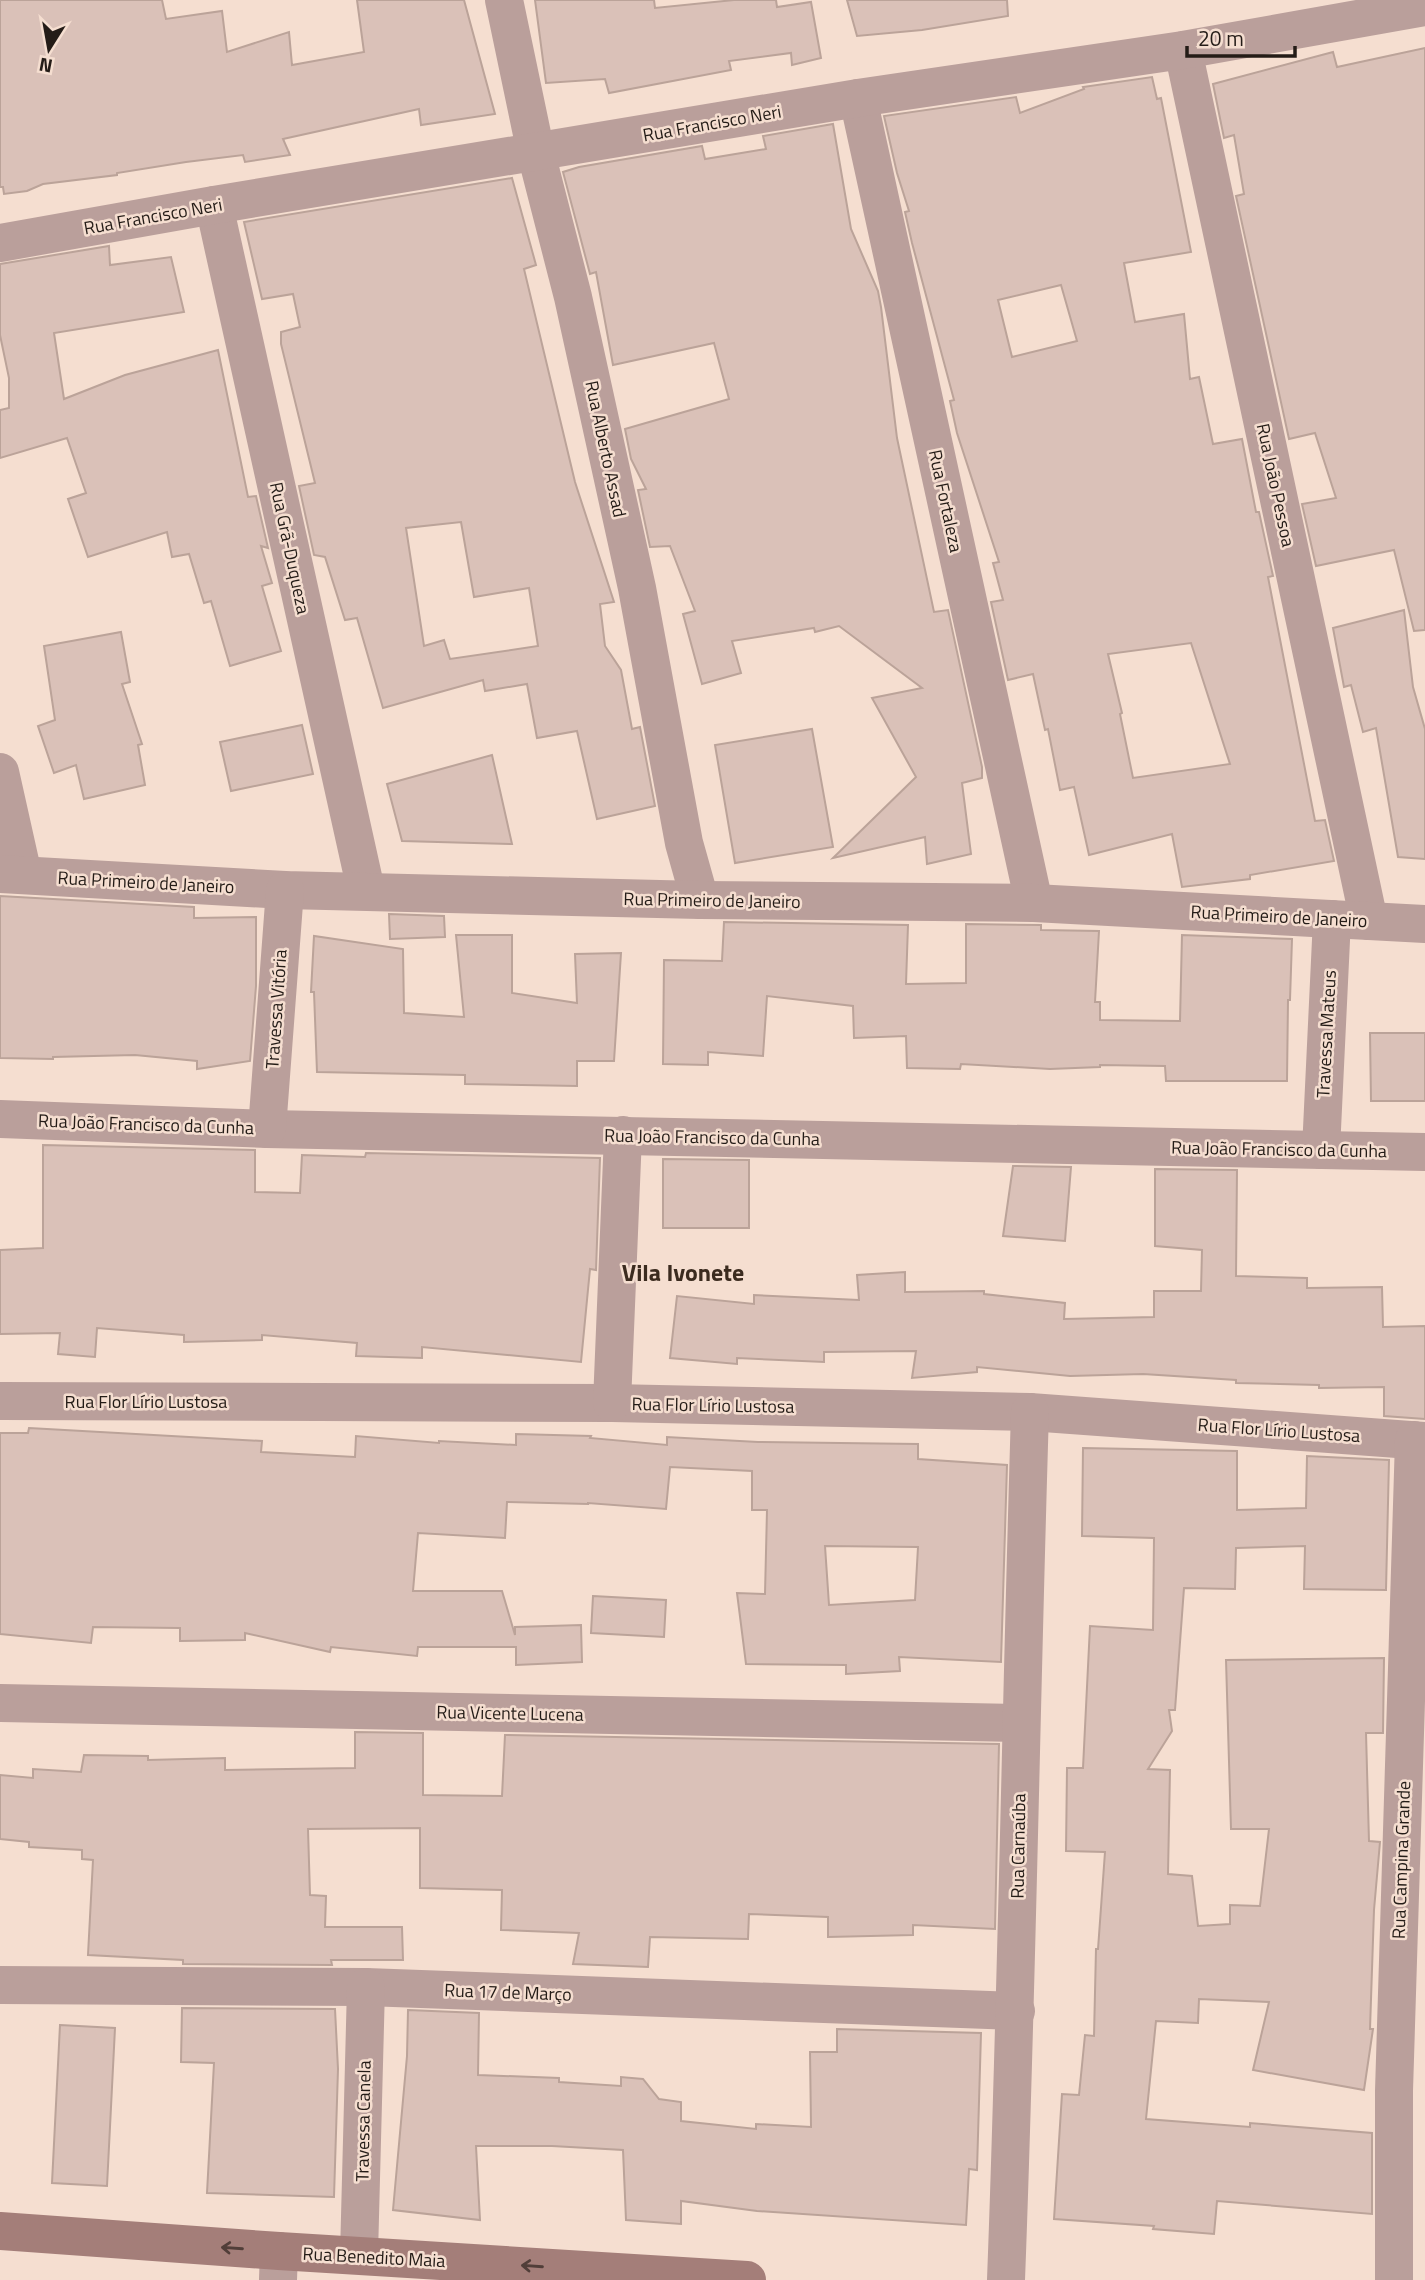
<svg xmlns="http://www.w3.org/2000/svg" width="1425" height="2280" viewBox="0 0 1425 2280" font-family="'Titillium Web',sans-serif">
  <style>
    .building { fill: #dac1b8; stroke: #bba399; stroke-width: 2; fill-rule: evenodd }
    .lines { fill: none; stroke-linecap: round; stroke-linejoin: round }
    .street { stroke: #ba9f9b; stroke-width: 38 }
    .secondary { stroke: #a47e79; stroke-width: 38 }
    .oneway { stroke: #513e39 }
    .labels { text-anchor: middle; dominant-baseline: central; stroke-width: 5; stroke-linejoin: round; paint-order: stroke }
    .street-label { font-size: 18px; fill: #241c17; stroke: #f5ded0 }
    .district-label { font-size: 24px; font-weight: bold; fill: #3b2b1f; stroke: #f5ded0 }
  </style>
  <rect width="100%" height="100%" fill="#f5ded0"/>
  <g class="building">
    <polygon points="0,0 162,0 166,19 222,11 227,52 289,32 292,65 364,52 357,0 464,0 495,114 421,125 419,109 283,139 290,155 245,162 243,155 186,162 117,173 117,175 43,184 27,191 4,194 3,187 0,187"/>
    <polygon points="535,0 654,0 655,8 734,0 776,0 777,7 811,2 821,58 792,65 791,53 729,61 731,70 609,93 605,79 546,83"/>
    <polygon points="847,0 1007,0 1008,16 922,30 857,36"/>
    <polygon points="1425,48 1425,630 1414,631 1394,550 1316,566 1302,504 1336,498 1315,433 1289,439 1236,196 1244,194 1234,135 1224,138 1213,84 1333,52 1337,67"/>
    <path d="M1152 77 1157 99 1161 98 1191 252 1124 263 1135 322 1184 314 1190 379 1199 377 1213 444 1242 439 1256 512H1259L1273 576 1268 577 1315 821 1325 820 1334 861 1250 875V879L1182 887 1172 834 1089 855 1074 787 1060 790 1048 729 1045 730 1033 674 1008 680 991 602 1003 600 993 563 999 562 957 433 950 401 954 400 912 243 905 212 909 211 897 173 884 116 1016 97 1020 113 1084 89 1083 87ZM1061 285 1077 341 1012 357 998 300ZM1191 643 1230 764 1133 778 1120 714 1122 713 1108 654Z"/>
    <polygon points="833,124 851,229 878,291 881,307 897,438 934,612 948,610 982,767 982,778 962,783 971,854 927,864 925,837 833,858 916,777 872,698 922,688 839,626 815,632 814,628 732,641 741,673 702,684 683,614 695,611 670,546 650,547 638,490 646,489 631,459 625,429 729,399 714,343 613,365 596,272 590,274 563,172 579,167 702,146 705,159 766,149 763,136"/>
    <path d="M512 178 536 265 524 269 575 482 614 602 600 604 605 646 621 670 632 729 640 727 655 806 597 819 577 731 537 738 527 684 485 691 483 680 383 708 357 618 345 620 325 557 314 555 299 486 315 483 281 344V332L300 327 293 294 262 299 244 222ZM461 522 474 597 529 588 538 646 450 659 444 640 424 646 406 528Z"/>
    <polygon points="109,246 110,265 171,257 184,312 54,333 64,399 125,375 218,350 248,497 256,496 268,548 261,546 272,583 262,586 281,651 230,666 211,601 204,603 189,554 172,557 167,532 88,557 68,499 86,493 67,438 0,458 0,410 9,408 9,378 0,335 0,264"/>
    <polygon points="1404,610 1413,687 1425,729 1425,859 1398,857 1376,728 1363,732 1351,685 1344,687 1333,628"/>
    <polygon points="121,632 130,682 122,684 142,744 138,745 145,785 84,799 76,765 54,773 38,726 55,720 44,646"/>
    <polygon points="302,725 313,774 231,791 220,742"/>
    <polygon points="812,729 833,847 735,863 715,745"/>
    <polygon points="492,755 512,844 402,841 387,784"/>
    <polygon points="0,896 194,907 194,918 256,917 256,986 250,1061 197,1069 197,1061 135,1055 53,1057 53,1059 0,1058"/>
    <polygon points="389,914 444,916 445,937 390,939"/>
    <polygon points="724,922 908,925 906,984 966,983 966,924 1041,925 1041,930 1099,931 1095,1002 1100,1002 1100,1020 1180,1021 1182,935 1292,939 1290,1000 1288,1000 1287,1081 1166,1081 1165,1066 1100,1065 1100,1067 1050,1069 961,1064 960,1069 907,1068 906,1036 854,1038 853,1006 767,996 763,1056 708,1052 708,1065 663,1064 664,960 722,961"/>
    <polygon points="456,935 512,935 512,993 577,1003 575,954 621,953 614,1061 577,1061 577,1086 465,1084 465,1075 317,1072 314,992 311,992 314,936 403,949 404,1013 464,1017"/>
    <polygon points="1370,1033 1425,1033 1425,1101 1371,1101"/>
    <polygon points="43,1145 255,1150 255,1192 300,1193 302,1155 365,1157 366,1153 600,1158 596,1270 590,1269 581,1362 422,1347 422,1358 356,1356 357,1343 262,1335 262,1340 184,1342 184,1335 97,1328 95,1357 58,1354 60,1333 0,1334 0,1250 43,1248"/>
    <polygon points="663,1159 749,1160 749,1228 663,1228"/>
    <polygon points="1013,1166 1071,1167 1065,1241 1003,1236"/>
    <polygon points="1155,1169 1237,1170 1236,1276 1307,1278 1307,1288 1382,1287 1383,1327 1425,1326 1425,1419 1384,1416 1384,1387 1319,1388 1319,1385 1236,1383 1236,1380 1143,1374 1070,1376 977,1367 977,1372 912,1378 916,1351 824,1352 824,1362 737,1358 737,1364 670,1358 677,1296 754,1304 754,1295 859,1300 857,1275 905,1272 905,1292 984,1291 984,1294 1065,1303 1064,1319 1154,1317 1154,1291 1201,1291 1202,1250 1155,1246"/>
    <path d="M29 1428 262 1441 261 1452 355 1457 356 1436 439 1443V1441L516 1445V1434L591 1436 590 1438 667 1445V1437L758 1442 918 1444V1459L1007 1465 1001 1662 899 1657 900 1671 846 1674V1665L746 1664 737 1593 765 1594 767 1510H752V1471L670 1467 666 1509 588 1503V1504L507 1502 505 1538 418 1533 413 1591H502L515 1635V1627L581 1625 582 1662 516 1665V1647H418L417 1656 331 1647 330 1652 245 1633V1640L180 1641V1628L93 1627 91 1643 0 1634V1433H28ZM825 1546 918 1547 915 1600 829 1605Z"/>
    <polygon points="1083,1448 1237,1451 1237,1510 1306,1508 1307,1456 1389,1460 1386,1590 1304,1589 1305,1546 1236,1548 1235,1589 1184,1588 1175,1710 1169,1710 1172,1731 1148,1769 1170,1770 1168,1874 1192,1876 1198,1926 1230,1924 1230,1905 1260,1906 1269,1829 1231,1829 1226,1660 1384,1658 1383,1733 1366,1733 1369,1841 1380,1842 1374,1910 1370,2029 1373,2029 1364,2090 1253,2070 1269,2002 1199,1999 1198,2023 1156,2021 1146,2119 1250,2127 1250,2123 1372,2133 1372,2214 1217,2201 1214,2234 1153,2229 1154,2226 1054,2219 1062,2094 1079,2095 1085,2035 1094,2036 1096,1949 1098,1949 1105,1852 1066,1851 1067,1768 1083,1768 1090,1626 1153,1630 1154,1538 1082,1536"/>
    <polygon points="593,1596 666,1600 664,1637 591,1633"/>
    <polygon points="355,1732 423,1733 423,1795 502,1796 505,1735 999,1744 995,1929 913,1925 913,1935 828,1937 828,1917 749,1914 748,1939 650,1937 648,1967 573,1964 579,1933 501,1930 502,1890 420,1888 420,1828 308,1829 310,1895 326,1896 325,1927 402,1927 403,1960 331,1960 332,1965 183,1964 183,1960 88,1955 93,1860 82,1859 82,1850 29,1847 29,1842 0,1839 0,1775 33,1778 33,1769 81,1772 84,1755 148,1756 148,1760 225,1758 225,1770 355,1768"/>
    <polygon points="182,2008 335,2009 338,2069 334,2197 207,2193 214,2063 181,2062"/>
    <polygon points="408,2010 479,2013 478,2075 559,2078 559,2082 621,2086 621,2077 643,2079 659,2099 681,2102 681,2121 756,2129 756,2124 811,2127 810,2052 837,2052 837,2029 981,2033 977,2170 969,2169 966,2225 757,2211 681,2201 681,2224 626,2220 623,2150 552,2146 476,2146 480,2220 393,2210 407,2056"/>
    <polygon points="60,2025 115,2028 107,2186 52,2183"/>
  </g>
  <g class="lines">
    <g class="street">
      <polyline points="504,0 536,153 573,297 637,588 684,843 700,900"/>
      <polyline points="1183,50 1369,921"/>
      <polyline points="858,98 1034,903"/>
      <polyline points="214,205 366,890"/>
      <polyline points="0,243 214,205 858,98 1183,50 1425,7"/>
      <polyline points="0,772 23,875"/>
      <polyline points="0,874 285,890 700,900 1034,903 1425,924"/>
      <polyline points="0,1119 267,1129 1425,1152"/>
      <polyline points="267,1129 285,890"/>
      <polyline points="1321,1150 1332,919"/>
      <polyline points="0,1401 612,1403 1030,1412 1425,1441"/>
      <polyline points="612,1403 623,1135"/>
      <polyline points="0,1703 1020,1723"/>
      <polyline points="0,1985 366,1987 1016,2011"/>
      <polyline points="359,2255 366,1987"/>
      <polyline points="278,2280 279,2251"/>
      <path d="M1006 2280C1017 1991 1021 1701 1030 1412"/>
      <polyline points="1394,2280 1394,2091 1414,1440"/>
    </g>
    <polyline class="secondary" points="0,2231 279,2251 747,2280"/>
  </g>
  <defs><path id="oneway-shaft" d="M-6 0H5M1.5-3L5.5 0L1.5 3" fill="none" stroke-width="1.6" stroke-linecap="round" stroke-linejoin="round" transform="scale(1.75)"/></defs>
  <g class="oneway">
    <use href="#oneway-shaft" transform="translate(232 2248) rotate(-176)"/>
    <use href="#oneway-shaft" transform="translate(532 2266) rotate(-176)"/>
  </g>
  <g class="labels">
    <g class="street-label">
      <text transform="translate(712 123) rotate(-10)">Rua Francisco Neri</text>
      <text transform="translate(153 216) rotate(-10)">Rua Francisco Neri</text>
      <text transform="translate(606 449) rotate(78)">Rua Alberto Assad</text>
      <text transform="translate(1276 485) rotate(78)">Rua João Pessoa</text>
      <text transform="translate(946 501) rotate(78)">Rua Fortaleza</text>
      <text transform="translate(290 548) rotate(78)">Rua Grã-Duqueza</text>
      <text transform="translate(146 882) rotate(3)">Rua Primeiro de Janeiro</text>
      <text transform="translate(712 900) rotate(1)">Rua Primeiro de Janeiro</text>
      <text transform="translate(1279 916) rotate(3)">Rua Primeiro de Janeiro</text>
      <text transform="translate(276 1009) rotate(-86)">Travessa Vitória</text>
      <text transform="translate(1326 1034) rotate(-87)">Travessa Mateus</text>
      <text transform="translate(146 1124) rotate(2)">Rua João Francisco da Cunha</text>
      <text transform="translate(712 1137) rotate(1)">Rua João Francisco da Cunha</text>
      <text transform="translate(1279 1149) rotate(1)">Rua João Francisco da Cunha</text>
      <text x="146" y="1401">Rua Flor Lírio Lustosa</text>
      <text transform="translate(713 1405) rotate(1)">Rua Flor Lírio Lustosa</text>
      <text transform="translate(1279 1430) rotate(4)">Rua Flor Lírio Lustosa</text>
      <text transform="translate(510 1713) rotate(1)">Rua Vicente Lucena</text>
      <text transform="translate(1018 1846) rotate(-89)">Rua Carnaúba</text>
      <text transform="translate(1401 1860) rotate(-88)">Rua Campina Grande</text>
      <text transform="translate(508 1992) rotate(2)">Rua 17 de Março</text>
      <text transform="translate(363 2121) rotate(-89)">Travessa Canela</text>
      <text transform="translate(374 2257) rotate(3)">Rua Benedito Maia</text>
    </g>
    <g class="district-label">
      <text x="683" y="1272">Vila Ivonete</text>
    </g>
  </g>
  <g transform="translate(49 49) rotate(191)" stroke="#f5ded0" stroke-width="5" paint-order="stroke">
  <path d="M0-5L12 26L0 18L-12 26Z" fill="#241c17"/>
  <text y="-10" font-size="19" font-weight="bold" text-anchor="middle" fill="#241c17">N</text>
  </g>
  <path d="M1187 46v10h108v-10" fill="none" stroke="#241c17" stroke-width="3.5"/>
  <text x="1198" y="46" font-size="21" fill="#241c17" stroke="#f5ded0" stroke-width="5" paint-order="stroke">20 m</text>
</svg>
